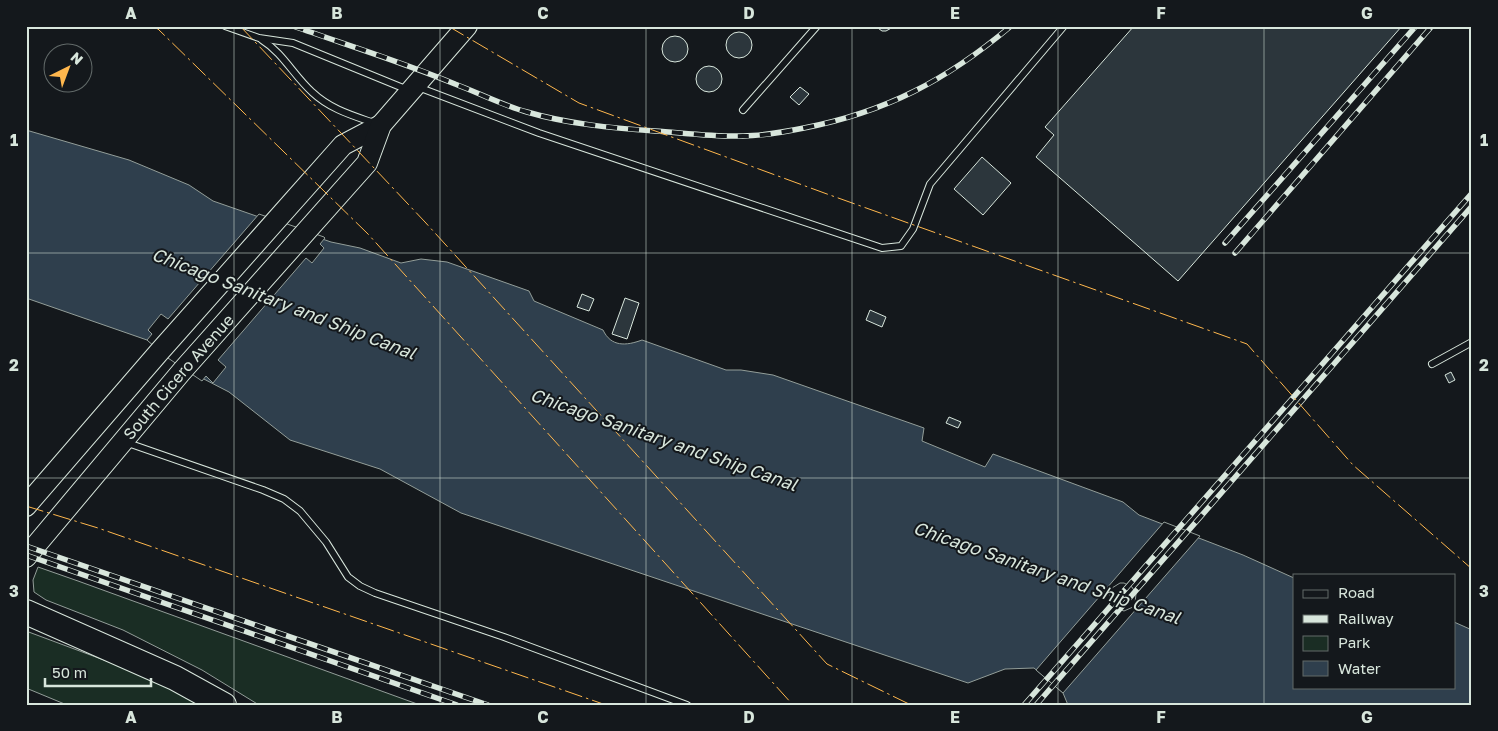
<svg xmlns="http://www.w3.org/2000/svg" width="1498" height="731" viewBox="0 0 1498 731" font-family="'Golos Text',sans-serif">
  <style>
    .green { fill: #1a2d24; stroke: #939e99 }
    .water { fill: #2f3f4d; stroke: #939e99; fill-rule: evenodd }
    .pier { fill: #14181c; stroke: #939e99; fill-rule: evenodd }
    .building { fill: #2c363c; stroke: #d8e6dc }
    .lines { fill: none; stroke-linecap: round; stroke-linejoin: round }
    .service-casing { stroke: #d8e6dc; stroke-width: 8 }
    .primary-casing { stroke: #d8e6dc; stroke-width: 22 }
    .motorway-casing { stroke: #d8e6dc; stroke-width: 26 }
    .service { stroke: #14181c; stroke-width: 6 }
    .primary { stroke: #14181c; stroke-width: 20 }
    .motorway { stroke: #14181c; stroke-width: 24 }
    .rail-casing { stroke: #d8e6dc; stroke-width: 5.5 }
    .rail { stroke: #14181c; stroke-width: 4; stroke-dasharray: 11; stroke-linecap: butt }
    .power { stroke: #ffb74d; stroke-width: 1; stroke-dasharray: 18 4 2.5 4; stroke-linecap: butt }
    .grid { fill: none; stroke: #d8e6dc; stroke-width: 1; stroke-opacity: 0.55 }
    .labels { text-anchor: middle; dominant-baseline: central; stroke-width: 4; stroke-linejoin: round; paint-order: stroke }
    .street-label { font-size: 16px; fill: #d8e6dc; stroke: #14181c }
    .water-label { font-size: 18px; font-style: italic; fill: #d8e6dc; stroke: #14181c }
    .neatline { fill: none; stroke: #d8e6dc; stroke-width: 2 }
    .grid-label { font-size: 16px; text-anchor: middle; font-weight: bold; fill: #d8e6dc }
  </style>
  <rect width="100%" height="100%" fill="#14181c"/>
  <g class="green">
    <polygon points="38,567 78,581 420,705 259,705 202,670 123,630 46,600 34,592 33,580"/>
    <polygon points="26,631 128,669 203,705 67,705 26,688"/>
  </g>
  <path class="water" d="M26 130 129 160 189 185 213 201 331 242 360 248 401 263 421 259 447 262 529 291 534 301 603 330C611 347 626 346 642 340L726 370H741L773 375 924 428 922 441 985 467 993 454 1123 502 1139 515 1243 555 1294 578V687H1454V622L1472 630V705H1068L1063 693 1034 668 1005 669 968 683 461 513 380 469 290 440 229 392 198 376 147 340 26 298ZM1119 581 1134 585 1139 599 1130 612 1114 610 1110 607 1107 591Z"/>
  <g class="pier">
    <polygon points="259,214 324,237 325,238 320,244 324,248 312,263 306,258 218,360 226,367 213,383 206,376 202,381 165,356 147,340 152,334 148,330 161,314 168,319"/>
    <path d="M1164 522 1200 536 1063 693 1036 670ZM1120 583H1124L1132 587 1136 594 1135 603 1133 607 1124 611 1115 608 1110 601V592L1112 588Z"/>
  </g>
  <g class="building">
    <polygon points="895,26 886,31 882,31 875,26"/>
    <polygon points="1134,26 1402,26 1178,281 1036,157 1054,135 1045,127"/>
    <circle cx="739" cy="45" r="13"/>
    <circle cx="675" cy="49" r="13"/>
    <circle cx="709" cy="79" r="13"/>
    <polygon points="800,87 809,94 799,105 790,97"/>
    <polygon points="982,157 1011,183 983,215 954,189"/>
    <polygon points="582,294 594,299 589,311 577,307"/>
    <polygon points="625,298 639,303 627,339 612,334"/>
    <polygon points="870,310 886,317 882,327 866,320"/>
    <polygon points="1451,372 1455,380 1449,383 1445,375"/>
    <polygon points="949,417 961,422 958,428 946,423"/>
  </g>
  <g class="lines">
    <g class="service-casing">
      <g id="service">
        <polyline points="225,26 259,38 293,43 408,90"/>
        <path d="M262 40C283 53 294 76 312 92 330 109 351 115 374 123"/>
        <polyline points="418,87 539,133 882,248 901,246 913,229 930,184 1064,26"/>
        <polyline points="743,110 817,26"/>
        <polyline points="1432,364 1472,342"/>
        <polyline points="125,442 263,490 284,499 300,511 326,542 348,577 360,586 375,593 504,637 687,705"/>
      </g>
    </g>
    <g class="primary-casing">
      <g id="primary">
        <polyline points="26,506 160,351 343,145 381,125"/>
        <path id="s1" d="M26 557 182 371 367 163 381 125 467 26"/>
      </g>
    </g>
    <g class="motorway-casing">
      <polyline id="motorway" points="26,612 175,678 224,705"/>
    </g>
    <use href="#service" class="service"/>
    <use href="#primary" class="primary"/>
    <use href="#motorway" class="motorway"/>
    <g class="rail-casing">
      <g id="rail">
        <path d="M293 26C347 45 402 62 455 84 479 93 502 105 527 112 568 124 612 128 655 131 684 133 714 137 743 136 763 136 784 132 804 128 886 112 947 80 1011 26"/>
        <polyline points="1225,243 1416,26"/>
        <polyline points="1235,253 1432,26"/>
        <polyline points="26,546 488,705"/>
        <polyline points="26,555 457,705"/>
        <polyline points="1024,705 1472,193"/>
        <polyline points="1036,705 1472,206"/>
      </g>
    </g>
    <use href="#rail" class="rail"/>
    <g class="power">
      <polyline points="150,26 158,29 368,234 793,705"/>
      <polyline points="240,26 425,222 827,664 911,705"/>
      <polyline points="448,26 579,103 827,194 1247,344 1353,465 1472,569"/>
      <polyline points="26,506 98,528 606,705"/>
    </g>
  </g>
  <path class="grid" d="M234 26V705M440 26V705M646 26V705M852 26V705M1058 26V705M1264 26V705M26 253H1472M26 478H1472"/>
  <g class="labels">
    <g class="street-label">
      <text stroke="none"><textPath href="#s1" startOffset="236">South Cicero Avenue</textPath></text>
    </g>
    <g class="water-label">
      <text transform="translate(284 303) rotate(21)">Chicago Sanitary and Ship Canal</text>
      <text transform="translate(664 439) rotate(19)">Chicago Sanitary and Ship Canal</text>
      <text transform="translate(1047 572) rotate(19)">Chicago Sanitary and Ship Canal</text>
    </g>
  </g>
  <rect width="1498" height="731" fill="none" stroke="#14181c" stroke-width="55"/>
  <rect x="1293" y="574" width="162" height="115" fill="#14181c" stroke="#626a69"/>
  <rect x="1303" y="590" width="25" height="8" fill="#14181c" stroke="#626a69"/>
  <text x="1338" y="598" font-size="15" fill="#d8e6dc">Road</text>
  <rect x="1303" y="615" width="25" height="8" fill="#d8e6dc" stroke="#626a69"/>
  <text x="1338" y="624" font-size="15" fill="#d8e6dc">Railway</text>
  <rect x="1303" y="636" width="25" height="15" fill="#1a2d24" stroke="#626a69"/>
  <text x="1338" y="648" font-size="15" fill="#d8e6dc">Park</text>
  <rect x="1303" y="661" width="25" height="15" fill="#2f3f4d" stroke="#626a69"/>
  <text x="1338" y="674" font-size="15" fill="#d8e6dc">Water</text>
  <g transform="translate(68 68) rotate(42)"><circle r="24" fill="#14181c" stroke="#626a69"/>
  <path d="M0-4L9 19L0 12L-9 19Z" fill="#ffb74d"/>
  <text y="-8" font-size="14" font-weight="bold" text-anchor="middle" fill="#d8e6dc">N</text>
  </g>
  <path d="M45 678v8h106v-8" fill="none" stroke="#d8e6dc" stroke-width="2.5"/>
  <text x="52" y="678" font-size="15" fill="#d8e6dc" stroke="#14181c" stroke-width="4" paint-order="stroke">50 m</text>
  <rect x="28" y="28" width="1442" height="676" class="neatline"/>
  <g class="grid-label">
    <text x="131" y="19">A</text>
    <text x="337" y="19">B</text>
    <text x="543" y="19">C</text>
    <text x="749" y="19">D</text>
    <text x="955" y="19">E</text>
    <text x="1161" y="19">F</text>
    <text x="1367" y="19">G</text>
    <text x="14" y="146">1</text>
    <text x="1484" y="146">1</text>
    <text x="14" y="371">2</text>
    <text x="1484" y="371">2</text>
    <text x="14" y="597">3</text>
    <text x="1484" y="597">3</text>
    <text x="131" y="723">A</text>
    <text x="337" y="723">B</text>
    <text x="543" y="723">C</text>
    <text x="749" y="723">D</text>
    <text x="955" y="723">E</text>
    <text x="1161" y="723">F</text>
    <text x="1367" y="723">G</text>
  </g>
</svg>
